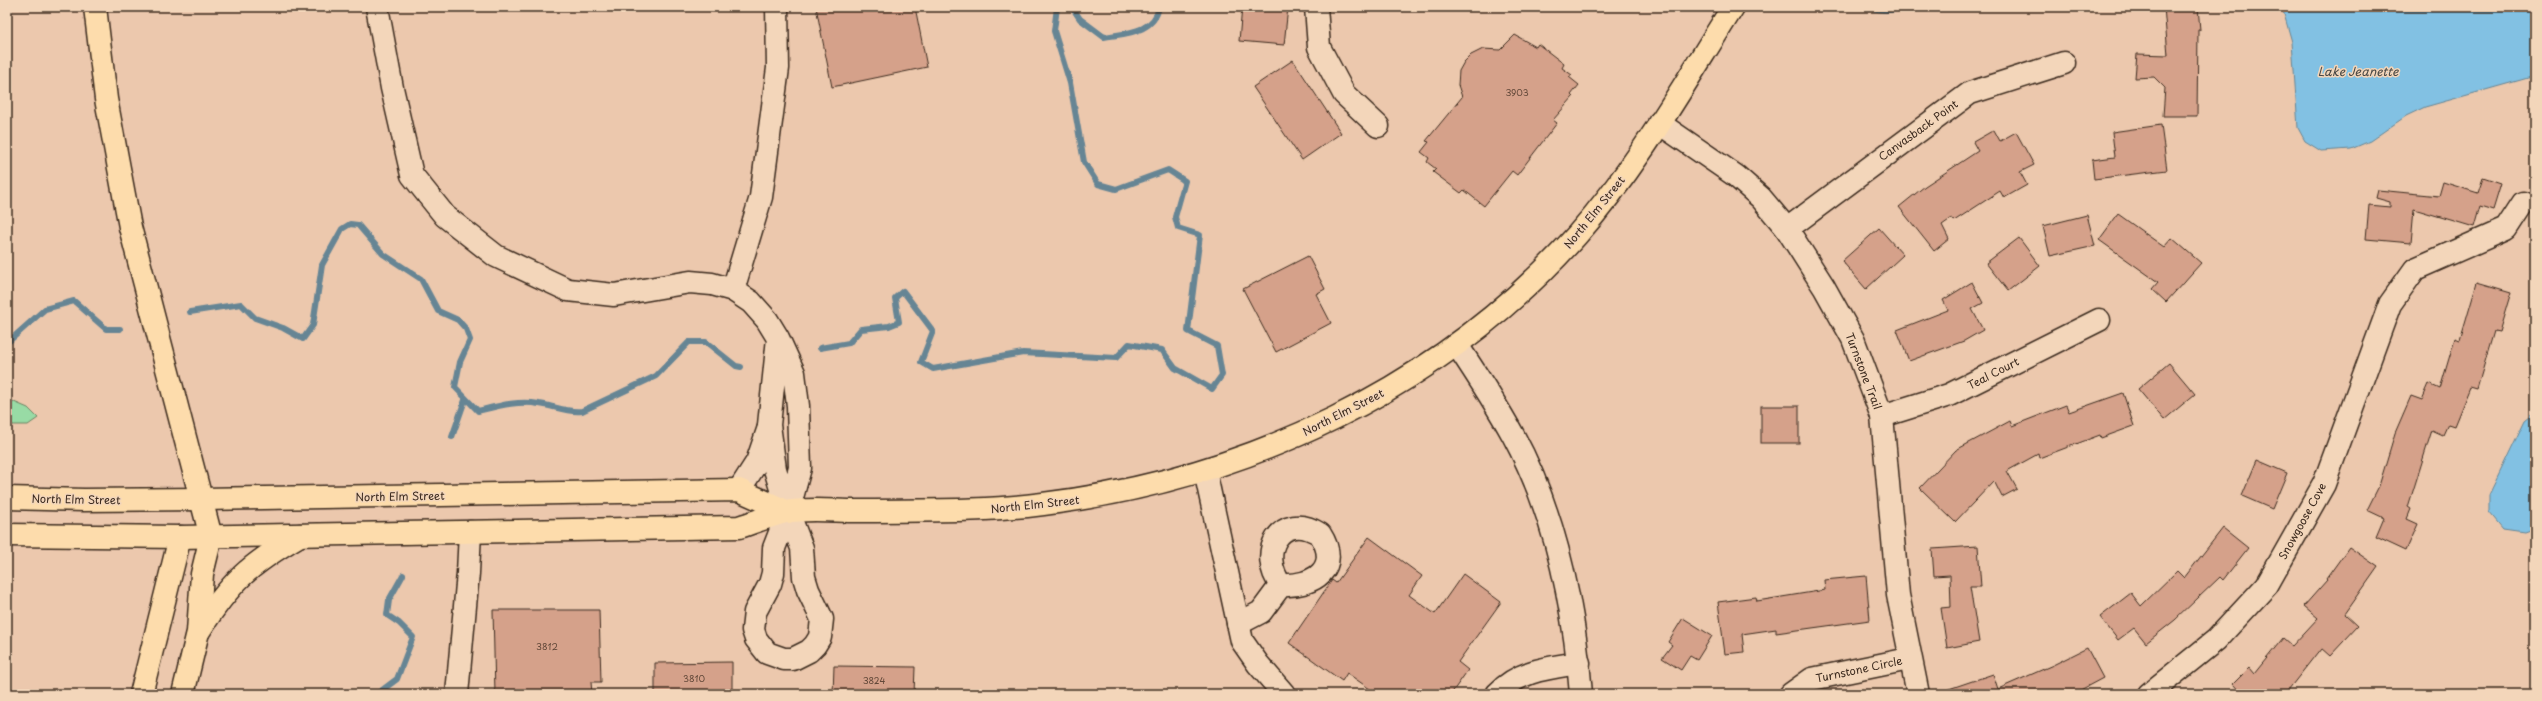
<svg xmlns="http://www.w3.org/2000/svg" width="2542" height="701" viewBox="0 0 2542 701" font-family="'Playpen Sans',sans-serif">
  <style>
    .green { fill: #98dba5; stroke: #6a8262 }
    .water { fill: #82c1e3; stroke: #668594 }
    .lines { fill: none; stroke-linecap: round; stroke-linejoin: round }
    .stream { stroke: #668594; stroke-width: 6 }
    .building { fill: #d5a18a; stroke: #3b2a1e }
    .minor-casing { stroke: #3b2a1e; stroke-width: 25 }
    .major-casing { stroke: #3b2a1e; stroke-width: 25 }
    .highway-casing { stroke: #3b2a1e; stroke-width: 25 }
    .minor { stroke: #f3d6ba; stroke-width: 22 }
    .major { stroke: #fddcac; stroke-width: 22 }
    .highway { stroke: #fddcac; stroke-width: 22 }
    .labels { text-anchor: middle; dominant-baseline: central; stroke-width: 3; stroke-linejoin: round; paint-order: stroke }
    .number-label { font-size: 9px; fill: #624839 }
    .street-label { font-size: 11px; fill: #3b2a1e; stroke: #f3d6ba }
    .water-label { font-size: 12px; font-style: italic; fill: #494845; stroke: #f3d6ba }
  </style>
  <rect width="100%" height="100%" fill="#ecc8ad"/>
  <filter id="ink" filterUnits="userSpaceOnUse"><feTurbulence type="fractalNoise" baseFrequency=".025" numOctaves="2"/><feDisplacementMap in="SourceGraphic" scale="8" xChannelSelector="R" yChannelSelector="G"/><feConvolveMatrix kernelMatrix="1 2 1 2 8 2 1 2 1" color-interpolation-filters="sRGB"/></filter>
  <g filter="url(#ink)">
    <polygon class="green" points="7,399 28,408 38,418 28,425 7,425"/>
    <g class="water">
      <path d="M1862 7H1914C1896 13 1880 15 1862 7Z"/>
      <polygon points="2282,7 2535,7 2535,76 2425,107 2406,116 2370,141 2351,149 2321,151 2305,141 2298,128 2292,42"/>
      <polygon points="2535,412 2535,528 2524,532 2503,529 2489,512 2489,495 2525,420"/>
    </g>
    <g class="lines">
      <g class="stream">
        <path d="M1072 7 1080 19 1104 37C1126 33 1154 33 1159 7"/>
        <path d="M190 312 241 304 255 318 283 328 303 339 313 325 322 265 342 229 350 224 358 225 383 254 421 279 438 311 458 320 466 329 470 340 460 362 455 387 478 411C498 406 518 400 539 404 555 406 566 413 582 411L656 376 689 342H706L736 366 741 367"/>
        <polyline points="7,343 45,309 74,301 106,329 120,329"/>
        <polyline points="820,348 849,343 861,329 889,326 899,322 895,298 903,291 933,331 921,362 933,369 1023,353 1116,358 1129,344 1162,350 1175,368 1212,389 1222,375 1217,346 1188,331 1200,235 1178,228 1175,217 1185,181 1168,170 1116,189 1098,184 1084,162 1070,83 1054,31 1057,7"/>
        <polyline points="452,437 465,400"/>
        <polyline points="377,694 397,679 413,637 399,623 387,615 389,600 403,575"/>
      </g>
    </g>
    <g class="building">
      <polygon points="816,7 915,7 927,67 832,87"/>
      <polygon points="1242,7 1288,7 1284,45 1239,41"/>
      <polygon points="2164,7 2198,7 2200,30 2198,30 2197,116 2163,116 2165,88 2154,77 2135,78 2137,54 2168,55"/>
      <polygon points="1515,35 1536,47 1538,44 1564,64 1562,68 1572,75 1569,77 1579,85 1571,95 1573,97 1553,120 1557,123 1517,175 1512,171 1484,206 1464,190 1461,193 1433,172 1436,169 1427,162 1429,158 1421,152 1429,142 1426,141 1462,97 1458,85 1459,71 1464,62 1471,55 1483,49 1500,50"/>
      <polygon points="1293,60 1341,133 1302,160 1253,87"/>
      <polygon points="2161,125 2167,170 2094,179 2092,160 2115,157 2112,132"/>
      <polygon points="1994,130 2000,141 2016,132 2034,165 2020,172 2027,185 2004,198 2000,191 1954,221 1952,218 1942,225 1949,239 1934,251 1899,207 1925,186 1978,151 1973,142"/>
      <polygon points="2483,178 2501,184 2493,210 2480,206 2474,227 2414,209 2411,243 2366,239 2369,205 2390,207 2390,202 2376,198 2378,190 2439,196 2443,182 2478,193"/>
      <polygon points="2118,214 2164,247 2172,238 2201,263 2166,302 2152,289 2158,282 2099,240"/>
      <polygon points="2087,215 2095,246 2050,256 2043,226"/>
      <polygon points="1879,228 1903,255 1866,289 1842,261"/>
      <polygon points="2019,238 2040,266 2008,291 1986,263"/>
      <polygon points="1308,256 1325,289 1316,294 1331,323 1276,352 1243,289"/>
      <polygon points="1972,282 1983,303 1972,309 1983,330 1964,341 1909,361 1897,330 1948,310 1943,300"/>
      <polygon points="2477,282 2511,292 2499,332 2494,331 2477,389 2470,387 2454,426 2448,424 2443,435 2432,430 2408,507 2411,509 2407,519 2418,524 2406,551 2376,537 2384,518 2367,510 2379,486 2395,433 2411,396 2422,400 2429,384 2440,389 2455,338 2460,340"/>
      <polygon points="2169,363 2195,394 2164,420 2138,389"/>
      <polygon points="2123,393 2134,426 2101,438 2100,435 2039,458 2038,454 2007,471 2017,489 2002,497 1994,481 1955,522 1920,488 1956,450 2010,421 2012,426 2066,405 2069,412"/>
      <rect x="1761" y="406" width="38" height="37"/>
      <polygon points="2257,460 2287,473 2272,509 2242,496"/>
      <polygon points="2223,528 2248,548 2223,580 2220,577 2175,620 2146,643 2134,628 2118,640 2100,617 2131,593 2141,606 2177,571 2184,578"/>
      <polygon points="1369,537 1422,576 1409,595 1435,614 1463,574 1501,602 1458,662 1468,670 1451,694 1377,694 1347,673 1342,681 1289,643 1332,580 1336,583"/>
      <polygon points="1978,546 1981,587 1970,587 1979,642 1947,648 1941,608 1951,607 1950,575 1934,576 1932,549"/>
      <polygon points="2349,547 2378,567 2345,614 2358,626 2330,656 2321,648 2285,694 2242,694 2233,684 2249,668 2254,674 2283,638 2292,646 2318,618 2304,606 2327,580 2326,579"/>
      <polygon points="1866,576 1870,620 1776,633 1776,629 1742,634 1744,652 1725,654 1718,602 1756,597 1757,601 1825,590 1824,580"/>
      <polygon points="493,610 599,610 601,682 591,682 592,694 495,694"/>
      <polygon points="1683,618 1712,636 1697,660 1690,656 1681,670 1662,658 1672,645 1668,642"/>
      <polygon points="2087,648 2103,678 2073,694 1944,694 1943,691 1993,674 1998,689 2053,665"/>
      <polygon points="732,662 732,694 655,694 655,663"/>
      <polygon points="834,666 915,667 914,694 833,694"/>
    </g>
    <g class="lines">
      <g class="minor-casing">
        <g id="minor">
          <polyline points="377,7 392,88 412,175 445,216 496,256 568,290 614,295 690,282 712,284 733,290 751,302 767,320 778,338 794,373 798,406 800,468 788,512 774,548 773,573 770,584 755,612 753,630 756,639 767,653 784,659 793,659 809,651 815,645 820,637 822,619 808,590 804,577 802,548 788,512 775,469 769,425 778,338"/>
          <polyline points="1316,7 1319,47 1344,94 1378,126"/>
          <polyline points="1659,123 1736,176 1761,198 1787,229 1824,287 1853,339 1882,416 1898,595 1918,694"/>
          <polyline points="1787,229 1970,93 2064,63"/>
          <polyline points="733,290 761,197 778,68 777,7"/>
          <path d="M1457 345C1477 375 1496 404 1513 435 1556 514 1574 605 1581 694"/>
          <polyline points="1882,416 1949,395 2099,320"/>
          <polyline points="1205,471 1242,641 1258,664 1284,694"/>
          <polyline points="739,490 757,462 768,430"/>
          <path d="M1238 624 1261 612 1281 585C1314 587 1342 568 1320 534 1280 509 1257 554 1281 585"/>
          <polyline points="457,694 468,573 470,532"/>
          <path d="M1497 694C1520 670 1548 668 1579 663"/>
          <polyline points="1791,694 1812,679 1909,659"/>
          <polyline points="2149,694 2216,640 2267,585 2324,484 2390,304 2415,269 2506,229 2523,203"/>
        </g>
      </g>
      <g class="major-casing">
        <g id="major">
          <polyline points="7,498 84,500 203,499 739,490 788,512"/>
          <path d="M7 535 180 537 739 527C754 522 770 516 785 512 807 508 834 511 857 511 919 510 982 512 1043 504 1246 479 1440 389 1577 235 1638 166 1684 84 1733 7"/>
        </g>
      </g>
      <g class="highway-casing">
        <g id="highway">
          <polyline points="95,7 106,99 130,227 211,537 202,574 198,632 183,694"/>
          <path d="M199 631C231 581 249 565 300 535"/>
          <polyline points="141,694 180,537"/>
        </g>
      </g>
      <use href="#minor" class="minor"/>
      <use href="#major" class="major"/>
      <use href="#highway" class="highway"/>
    </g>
  </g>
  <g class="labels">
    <g class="number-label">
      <text x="1517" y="92">3903</text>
      <text x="547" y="646">3812</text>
      <text x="694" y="678">3810</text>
      <text x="874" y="680">3824</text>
    </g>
    <g class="street-label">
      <text transform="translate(1918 130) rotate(-36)">Canvasback Point</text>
      <text transform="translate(1594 212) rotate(-51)">North Elm Street</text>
      <text transform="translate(1864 371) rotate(69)">Turnstone Trail</text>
      <text transform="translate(1993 373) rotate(-27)">Teal Court</text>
      <text transform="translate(1343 412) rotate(-27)">North Elm Street</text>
      <text transform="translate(400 496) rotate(-1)">North Elm Street</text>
      <text transform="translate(76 499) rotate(1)">North Elm Street</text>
      <text transform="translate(1035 504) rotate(-6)">North Elm Street</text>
      <text transform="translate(2302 521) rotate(-61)">Snowgoose Cove</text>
      <text transform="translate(1859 669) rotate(-12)">Turnstone Circle</text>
    </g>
    <g class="water-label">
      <text x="2358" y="71">Lake Jeanette</text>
    </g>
  </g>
  <rect width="2542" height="701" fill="none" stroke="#f3d6ba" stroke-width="24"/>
  <rect x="12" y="12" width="2518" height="677" fill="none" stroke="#3b2a1e" stroke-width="1.5" filter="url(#ink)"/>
</svg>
